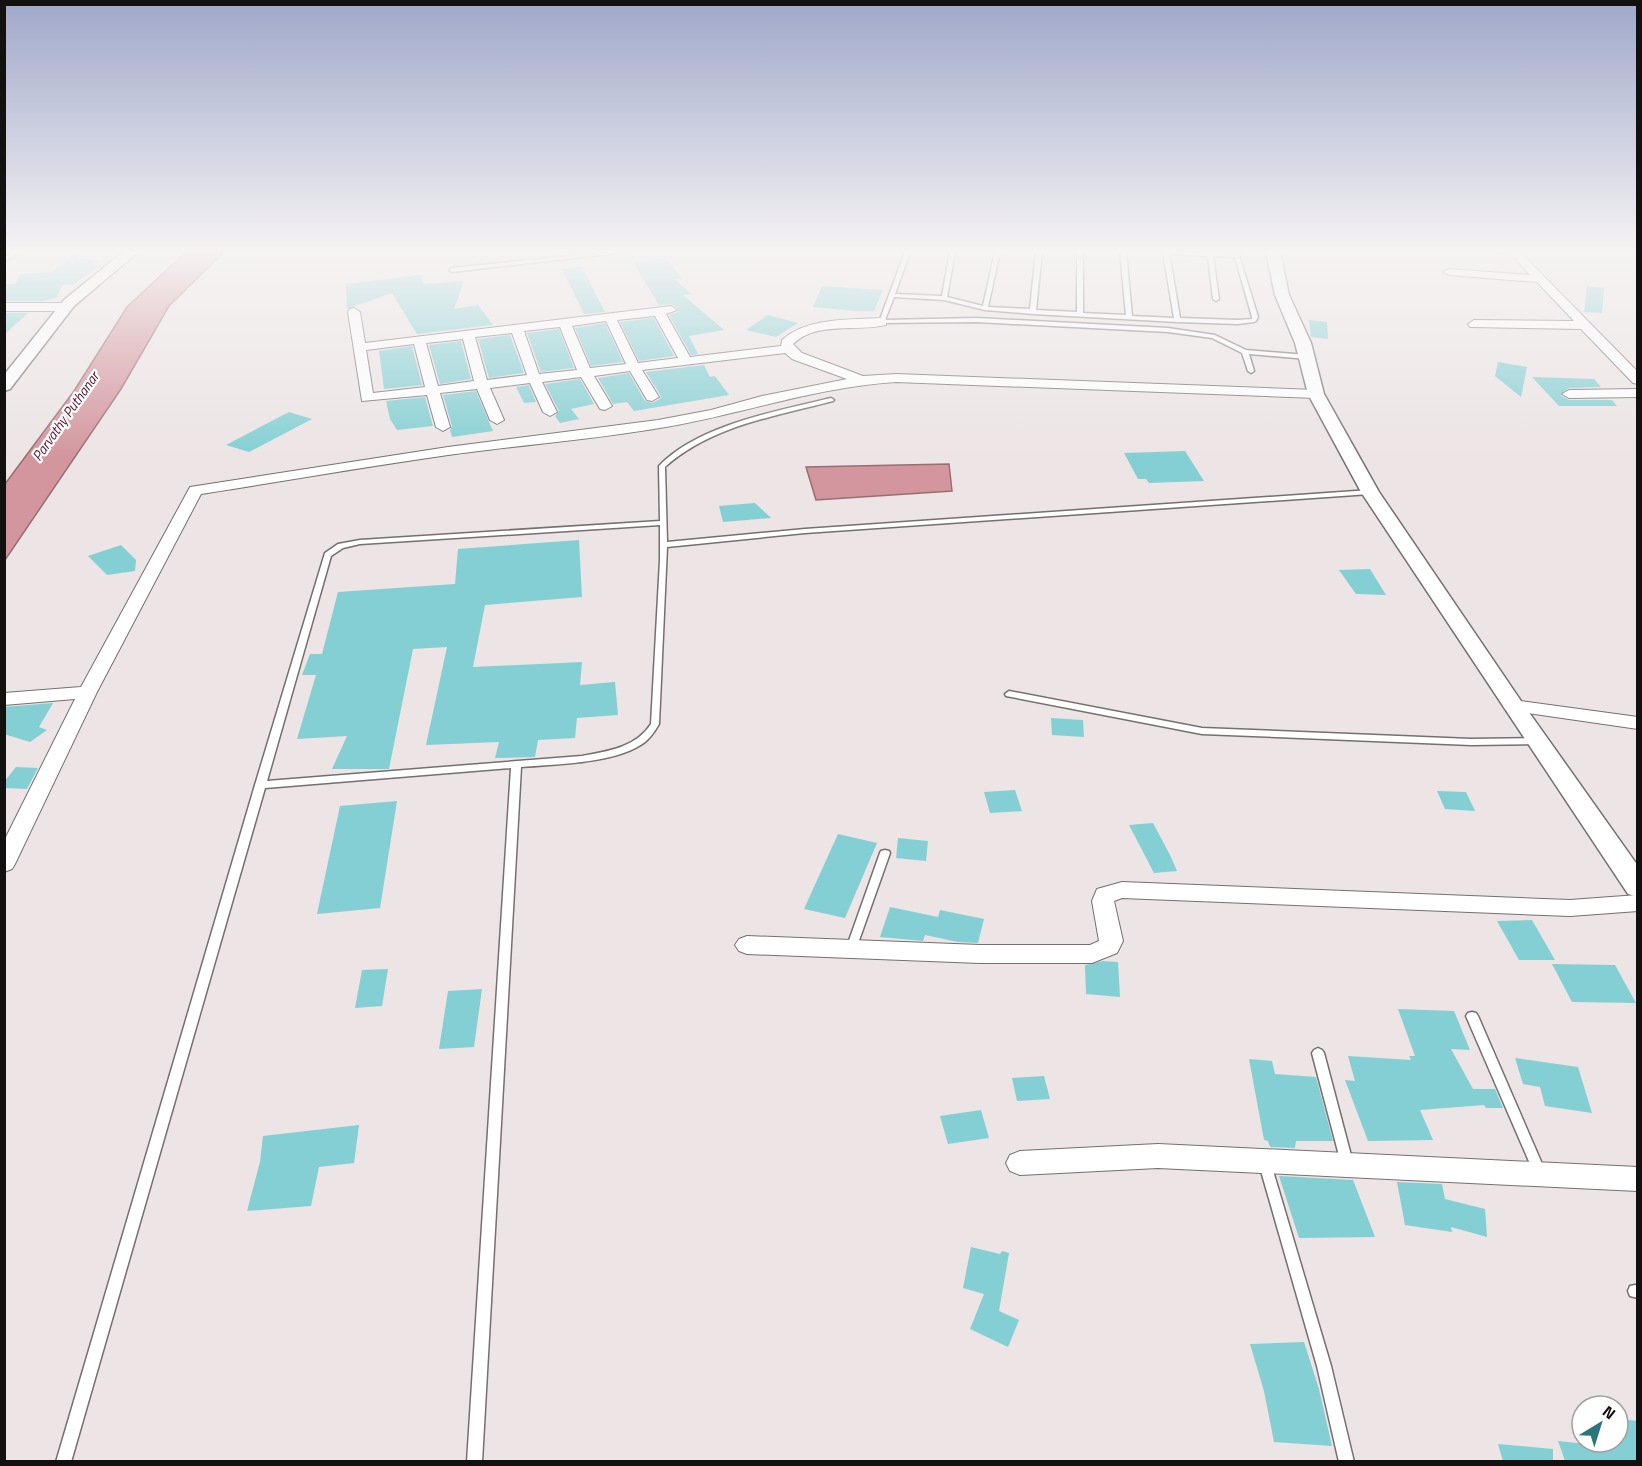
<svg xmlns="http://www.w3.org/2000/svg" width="1642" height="1466" viewBox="0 0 1642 1466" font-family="'Titillium Web',sans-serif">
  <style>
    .water { fill: #d3969e; stroke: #996e73; stroke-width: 1.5 }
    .building { fill: #84cfd3 }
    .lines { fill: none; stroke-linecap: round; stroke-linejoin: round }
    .service-casing { stroke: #766f70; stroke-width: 3 }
    .minor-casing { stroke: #766f70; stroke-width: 2 }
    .tertiary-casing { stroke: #766f70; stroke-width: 3 }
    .service { fill: #fff; fill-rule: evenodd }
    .minor { fill: #fff; fill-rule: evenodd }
    .tertiary { fill: #fff; fill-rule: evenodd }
    .labels { text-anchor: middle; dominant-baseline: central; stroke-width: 4.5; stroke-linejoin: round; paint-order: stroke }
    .far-water-label { font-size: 14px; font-style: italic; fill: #5b1226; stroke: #fff }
  </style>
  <rect width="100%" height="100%" fill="#ece4e5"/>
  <g class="water">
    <polygon points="186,252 224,252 169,306 121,389 5,560 5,484 74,391 127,307"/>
    <polygon points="949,464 952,491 816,500 806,467"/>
  </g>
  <g class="building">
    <polygon points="79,252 76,259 100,260 93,265 101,265 72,285 63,284 56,298 42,301 4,301 4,284 15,284 21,274 51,272"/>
    <polygon points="666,258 682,278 675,279 691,294 683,295 724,330 689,336 698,354 691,355 669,315 678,312 678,308 671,304 659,305 633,262"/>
    <polygon points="582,267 605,312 584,314 562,269"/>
    <polygon points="421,275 423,284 464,281 454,309 478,305 493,325 417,334 392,293 347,309 346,284"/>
    <polygon points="822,286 883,290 874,311 855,311 813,307"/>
    <polygon points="1587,286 1604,288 1602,313 1584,312"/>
    <polygon points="4,313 28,313 4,335"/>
    <polygon points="768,315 798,323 776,337 746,330"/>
    <polygon points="654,318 674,356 639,361 620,322"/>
    <polygon points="1309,320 1327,322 1328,339 1311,337"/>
    <polygon points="605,323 623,362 591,366 575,328"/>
    <polygon points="559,329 574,368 541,372 527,333"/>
    <polygon points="510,335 524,373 489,378 478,339"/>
    <polygon points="461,341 471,379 440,384 429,345"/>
    <polygon points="412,346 422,385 384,389 379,351"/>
    <polygon points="1498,362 1527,367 1521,397 1495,376"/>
    <polygon points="704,365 710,377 715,376 729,395 634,411 627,402 613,404 598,378 629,373 645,401 652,403 660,399 661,396 646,372"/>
    <polygon points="1532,377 1594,379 1601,387 1569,388 1560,395 1569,400 1612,400 1617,406 1559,406"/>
    <polygon points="580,379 594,404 571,409 579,419 560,423 555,416 559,411 545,384"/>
    <polygon points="529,385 536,402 524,403 516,387"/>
    <polygon points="476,391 493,431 452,437 450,430 452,426 443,395"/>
    <polygon points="425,397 433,426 397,430 390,419 386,401"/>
    <polygon points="289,412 312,419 249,452 226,445"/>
    <polygon points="1185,451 1204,481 1149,483 1146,479 1138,479 1124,453"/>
    <polygon points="755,503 771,518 723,522 719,506"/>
    <polygon points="579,540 582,597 485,605 473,667 582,662 580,685 615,682 618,715 577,718 575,738 538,740 535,757 495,758 499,742 426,745 447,647 413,649 389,769 332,769 347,736 297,739 316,675 302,675 310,654 322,654 338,592 455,584 458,549"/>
    <polygon points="121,545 136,560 135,571 107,575 88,556"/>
    <polygon points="1370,569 1386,595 1356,594 1339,570"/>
    <polygon points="53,703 39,727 47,730 30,742 4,734 4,707"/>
    <polygon points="1051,718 1083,720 1084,737 1052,735"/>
    <polygon points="16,767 38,768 27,789 4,788 4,782"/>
    <polygon points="1015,790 1022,811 990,813 984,792"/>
    <polygon points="1437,791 1466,792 1475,811 1445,809"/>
    <polygon points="397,801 380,908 317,914 340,806"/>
    <polygon points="1153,823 1170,855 1177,871 1154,873 1129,825"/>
    <polygon points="838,834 877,843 845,918 804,909"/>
    <polygon points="898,838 928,841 926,861 896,858"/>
    <polygon points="890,907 938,917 940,910 984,919 978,943 958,942 925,935 923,941 880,937"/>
    <polygon points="1532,920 1555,960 1519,960 1497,921"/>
    <polygon points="1103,961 1118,962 1120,997 1086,994 1085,965"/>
    <polygon points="1552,964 1615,965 1636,1003 1572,1002"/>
    <polygon points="388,969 382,1006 355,1008 362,970"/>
    <polygon points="482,989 474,1047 439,1049 448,991"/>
    <polygon points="1398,1009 1454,1011 1470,1050 1451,1049 1473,1089 1495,1089 1503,1108 1486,1108 1484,1105 1420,1110 1433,1140 1368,1141 1345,1080 1355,1081 1348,1056 1411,1060 1409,1056 1415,1056"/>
    <polygon points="1515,1058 1578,1067 1592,1113 1545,1106 1540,1087 1523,1084"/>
    <polygon points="1249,1059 1272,1061 1275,1074 1316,1077 1333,1141 1296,1141 1295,1148 1270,1147 1268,1141 1264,1140"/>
    <polygon points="1044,1076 1050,1099 1017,1101 1012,1078"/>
    <polygon points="981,1110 989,1138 948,1144 940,1116"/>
    <polygon points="359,1125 354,1163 319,1167 311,1206 247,1211 260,1162 263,1136"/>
    <polygon points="1279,1176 1353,1180 1375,1237 1299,1238"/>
    <polygon points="1397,1182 1442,1184 1445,1199 1485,1209 1487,1237 1451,1227 1452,1232 1405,1225"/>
    <polygon points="971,1247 1000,1254 1002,1251 1009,1253 999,1311 1019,1320 1008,1347 970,1329 984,1294 963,1288"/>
    <polygon points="1304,1342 1319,1389 1332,1446 1274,1442 1264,1391 1250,1344"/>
    <polygon points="1618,1419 1638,1421 1638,1461 1565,1461 1558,1441 1606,1446 1604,1442 1618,1442"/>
    <polygon points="1498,1444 1553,1449 1553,1461 1503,1461"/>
  </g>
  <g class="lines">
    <g class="service-casing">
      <g id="service">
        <polygon points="13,252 19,252 4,262 4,258"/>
        <polygon points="609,252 627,252 452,272 449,270 452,268"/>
        <polygon points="905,252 910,252 895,294 942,296 950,252 955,252 947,297 983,306 995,252 1000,252 988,307 1030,309 1036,252 1042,252 1036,310 1077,312 1077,252 1083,252 1083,313 1126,315 1120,252 1126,252 1132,316 1174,318 1163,252 1169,252 1180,318 1238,320 1252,319 1252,317 1235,257 1213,256 1219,299 1216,301 1213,299 1208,256 1171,254 1169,252 1199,252 1239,255 1258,317 1256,321 1254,322 1238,324 1177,322 1033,314 985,310 944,300 894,297 885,320 977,318 1168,328 1215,335 1246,350 1307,355 1310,357 1307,359 1249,354 1254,371 1251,373 1248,371 1242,353 1212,338 1168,332 977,322 880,323 879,322"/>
        <polygon points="1502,252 1517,252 1518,253 1515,255"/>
        <path d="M831 398 834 400 833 401C775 416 711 426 665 467L667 542 805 529 1370 490 1374 492 1370 494 805 533 667 547 659 724C655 731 651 737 645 742 616 764 555 764 521 767L482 1462H467L511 768 265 788 71 1462H56L255 785 325 553 338 544 360 540 660 521 659 466C698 425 777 411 831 398ZM660 525V560L651 724C635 748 608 751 582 756L267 781 331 556 343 548 360 544Z"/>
        <polygon points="1009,691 1202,728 1471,739 1537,738 1542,741 1537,744 1471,745 1202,734 1006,696 1005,694"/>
        <polygon points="885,850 889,851 890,853 856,949 855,952 851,953 847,952 846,949 880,853 881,851"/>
        <polygon points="1472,1012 1476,1013 1478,1016 1546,1173 1544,1177 1540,1179 1536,1177 1534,1173 1466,1016 1468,1013"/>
        <polygon points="1318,1048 1322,1050 1324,1053 1353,1163 1351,1167 1347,1168 1343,1167 1341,1163 1312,1053 1314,1050"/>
        <polygon points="1265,1159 1269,1160 1271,1164 1331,1366 1354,1462 1339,1462 1317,1366 1259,1164 1261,1160"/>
        <polygon points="1635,1285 1638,1285 1638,1298 1630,1296 1628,1291 1630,1286"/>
      </g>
    </g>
    <g class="minor-casing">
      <g id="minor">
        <polygon points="1509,252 1520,252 1638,372 1638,384 1633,383 1581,329 1470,327 1468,324 1474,320 1574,321 1537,282 1449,275 1443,272 1449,269 1530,275"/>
        <polygon points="4,303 66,303 72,307 66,311 4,311"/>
        <path d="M671 306 677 310 666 314 690 357 781 346 782 340C807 317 850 320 882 318L886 319V325C856 332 817 321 793 344L802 353 863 376 896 374 1316 390 1323 394 1316 398 896 382C815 387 739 415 660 428 590 440 518 445 448 455 365 467 283 481 201 494L97 692 15 864 12 869 4 872V841L75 699 4 705V693L81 687 190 487 448 447 658 420 711 410 762 396 847 379 792 359 785 353 642 370 659 397 652 401 647 400 630 371 594 376 612 406 605 410 600 409 581 377 542 382 557 412 550 416 543 412 530 383 490 388 504 420 497 424 490 420 477 389 440 393 450 427 443 431 436 427 427 395 362 401 348 312 350 309 354 308 360 312 365 343ZM655 316 678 358 638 363 617 320ZM606 321 626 364 590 368 572 326ZM560 327 577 370 539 374 524 331ZM512 333 527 375 487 380 475 337ZM463 339 474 381 438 386 426 343ZM414 344 425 387 373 393 366 350Z"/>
        <polygon points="1638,389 1638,397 1569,398 1562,394 1569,390"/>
        <polygon points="1513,700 1638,717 1638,729 1506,710 1503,706 1506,702"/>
        <polygon points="1122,882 1570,900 1638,895 1638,911 1570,916 1122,898 1114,901 1123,941 1117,953 1092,963 980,963 747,954 739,951 735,945 739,939 747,936 980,945 1090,945 1099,941 1092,901 1097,889"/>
        <polygon points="1158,1144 1638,1167 1638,1191 1158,1168 1020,1175 1010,1171 1006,1163 1010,1155 1020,1151"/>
      </g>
    </g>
    <g class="tertiary-casing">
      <g id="tertiary">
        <polygon points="123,252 138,252 74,306 10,389 4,391 4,375 64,300"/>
        <polygon points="1266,252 1280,252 1289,295 1311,343 1324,394 1379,492 1521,701 1638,866 1638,897 1628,894 1361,492 1308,394 1295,343 1275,295"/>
      </g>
    </g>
    <use href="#service" class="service"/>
    <use href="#minor" class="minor"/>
    <use href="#tertiary" class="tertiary"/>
  </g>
  <linearGradient id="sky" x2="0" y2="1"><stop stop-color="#9fa8ca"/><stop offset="0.55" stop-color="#f6f3f3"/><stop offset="1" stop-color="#f6f3f3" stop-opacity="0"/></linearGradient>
  <rect width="1642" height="457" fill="url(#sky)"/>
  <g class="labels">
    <g class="far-water-label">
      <text transform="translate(65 416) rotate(-55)">Parvathy Puthanar</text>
    </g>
  </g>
  <rect width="1642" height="1466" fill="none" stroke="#131010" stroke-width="12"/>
  <g transform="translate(1600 1424) rotate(38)"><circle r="28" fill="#ffffff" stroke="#a19f9f" stroke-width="1.5"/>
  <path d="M0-4.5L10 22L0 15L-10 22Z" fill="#2c7679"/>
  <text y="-9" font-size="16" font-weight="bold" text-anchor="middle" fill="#131010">N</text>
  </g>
</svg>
